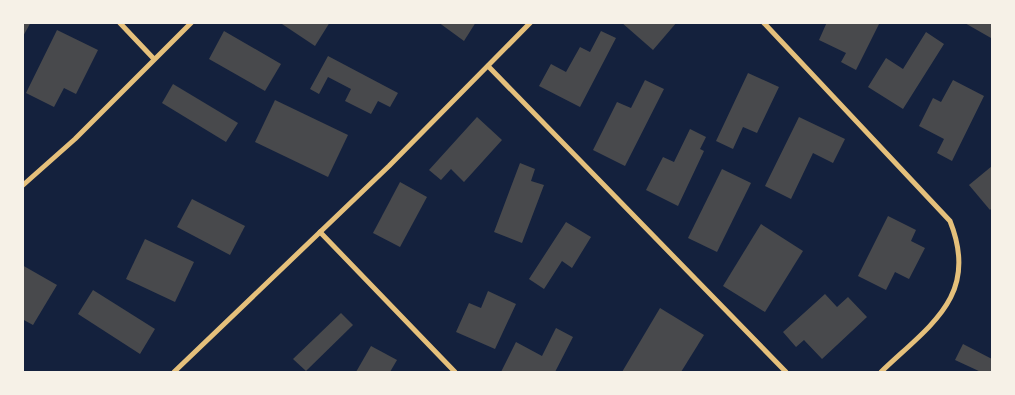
<svg xmlns="http://www.w3.org/2000/svg" width="1015" height="395" viewBox="0 0 1015 395" font-family="'Noto Sans',sans-serif">
  <style>
    .building { fill: #48494c }
    .lines { fill: none; stroke-linecap: round; stroke-linejoin: round }
    .minor { stroke: #e5c07b; stroke-width: 5 }
  </style>
  <rect width="100%" height="100%" fill="#14213d"/>
  <g class="building">
    <polygon points="22,22 31,22 22,38"/>
    <polygon points="279,22 330,22 315,46"/>
    <polygon points="438,22 476,22 464,41"/>
    <polygon points="621,22 677,22 653,50"/>
    <polygon points="827,22 880,22 856,70 841,62 846,53 819,40"/>
    <polygon points="963,22 992,22 992,35 991,38"/>
    <polygon points="57,30 98,50 76,94 64,88 54,107 26,93"/>
    <polygon points="224,31 281,64 265,91 209,59"/>
    <polygon points="601,31 616,38 580,107 539,86 551,64 566,72 580,47 590,52"/>
    <polygon points="926,32 944,44 903,109 868,87 886,58 903,69"/>
    <polygon points="328,56 398,93 390,107 378,101 371,114 345,101 351,89 328,77 319,94 310,89"/>
    <polygon points="748,73 779,87 757,133 743,127 733,149 716,141"/>
    <polygon points="645,80 664,89 625,166 593,150 617,102 631,108"/>
    <polygon points="953,80 984,96 952,161 937,153 944,139 919,126 933,98 941,102"/>
    <polygon points="173,84 238,123 226,142 162,103"/>
    <polygon points="275,100 348,135 328,177 255,142"/>
    <polygon points="477,117 502,140 464,182 451,169 441,180 429,170"/>
    <polygon points="799,117 845,139 833,163 813,153 791,199 765,186"/>
    <polygon points="690,129 706,137 700,149 704,151 678,206 646,190 663,157 674,162"/>
    <polygon points="520,163 535,169 531,181 544,185 522,243 494,232"/>
    <polygon points="992,166 992,208 990,210 969,185"/>
    <polygon points="722,169 751,183 717,252 688,238"/>
    <polygon points="400,182 427,197 400,247 373,233"/>
    <polygon points="192,199 245,226 230,255 177,227"/>
    <polygon points="888,216 916,230 911,241 925,248 909,279 895,272 886,290 858,276"/>
    <polygon points="566,222 591,237 572,268 562,261 544,289 529,279"/>
    <polygon points="761,224 803,251 765,312 723,286"/>
    <polygon points="145,239 194,262 175,302 126,279"/>
    <polygon points="22,265 57,285 33,325 22,319"/>
    <polygon points="93,290 155,329 140,354 78,314"/>
    <polygon points="488,291 516,304 495,349 456,332 469,303 481,308"/>
    <polygon points="825,294 837,307 848,297 867,317 822,359 804,340 796,347 783,332"/>
    <polygon points="660,308 704,335 681,372 622,372"/>
    <polygon points="341,313 353,325 306,371 293,359"/>
    <polygon points="556,328 573,337 555,372 501,372 516,342 542,356"/>
    <polygon points="963,344 992,359 992,372 981,372 955,360"/>
    <polygon points="371,346 397,360 390,372 356,372"/>
  </g>
  <g class="lines">
    <g class="minor">
      <polyline points="119,22 154,59"/>
      <path d="M763 22 950 221C980 296 930 325 881 372"/>
      <polyline points="488,66 786,372"/>
      <polyline points="22,186 75,139 192,22"/>
      <polyline points="320,232 455,372"/>
      <polyline points="174,372 389,166 531,22"/>
    </g>
  </g>
  <rect width="1015" height="395" fill="none" stroke="#f6f1e7" stroke-width="48"/>
</svg>
